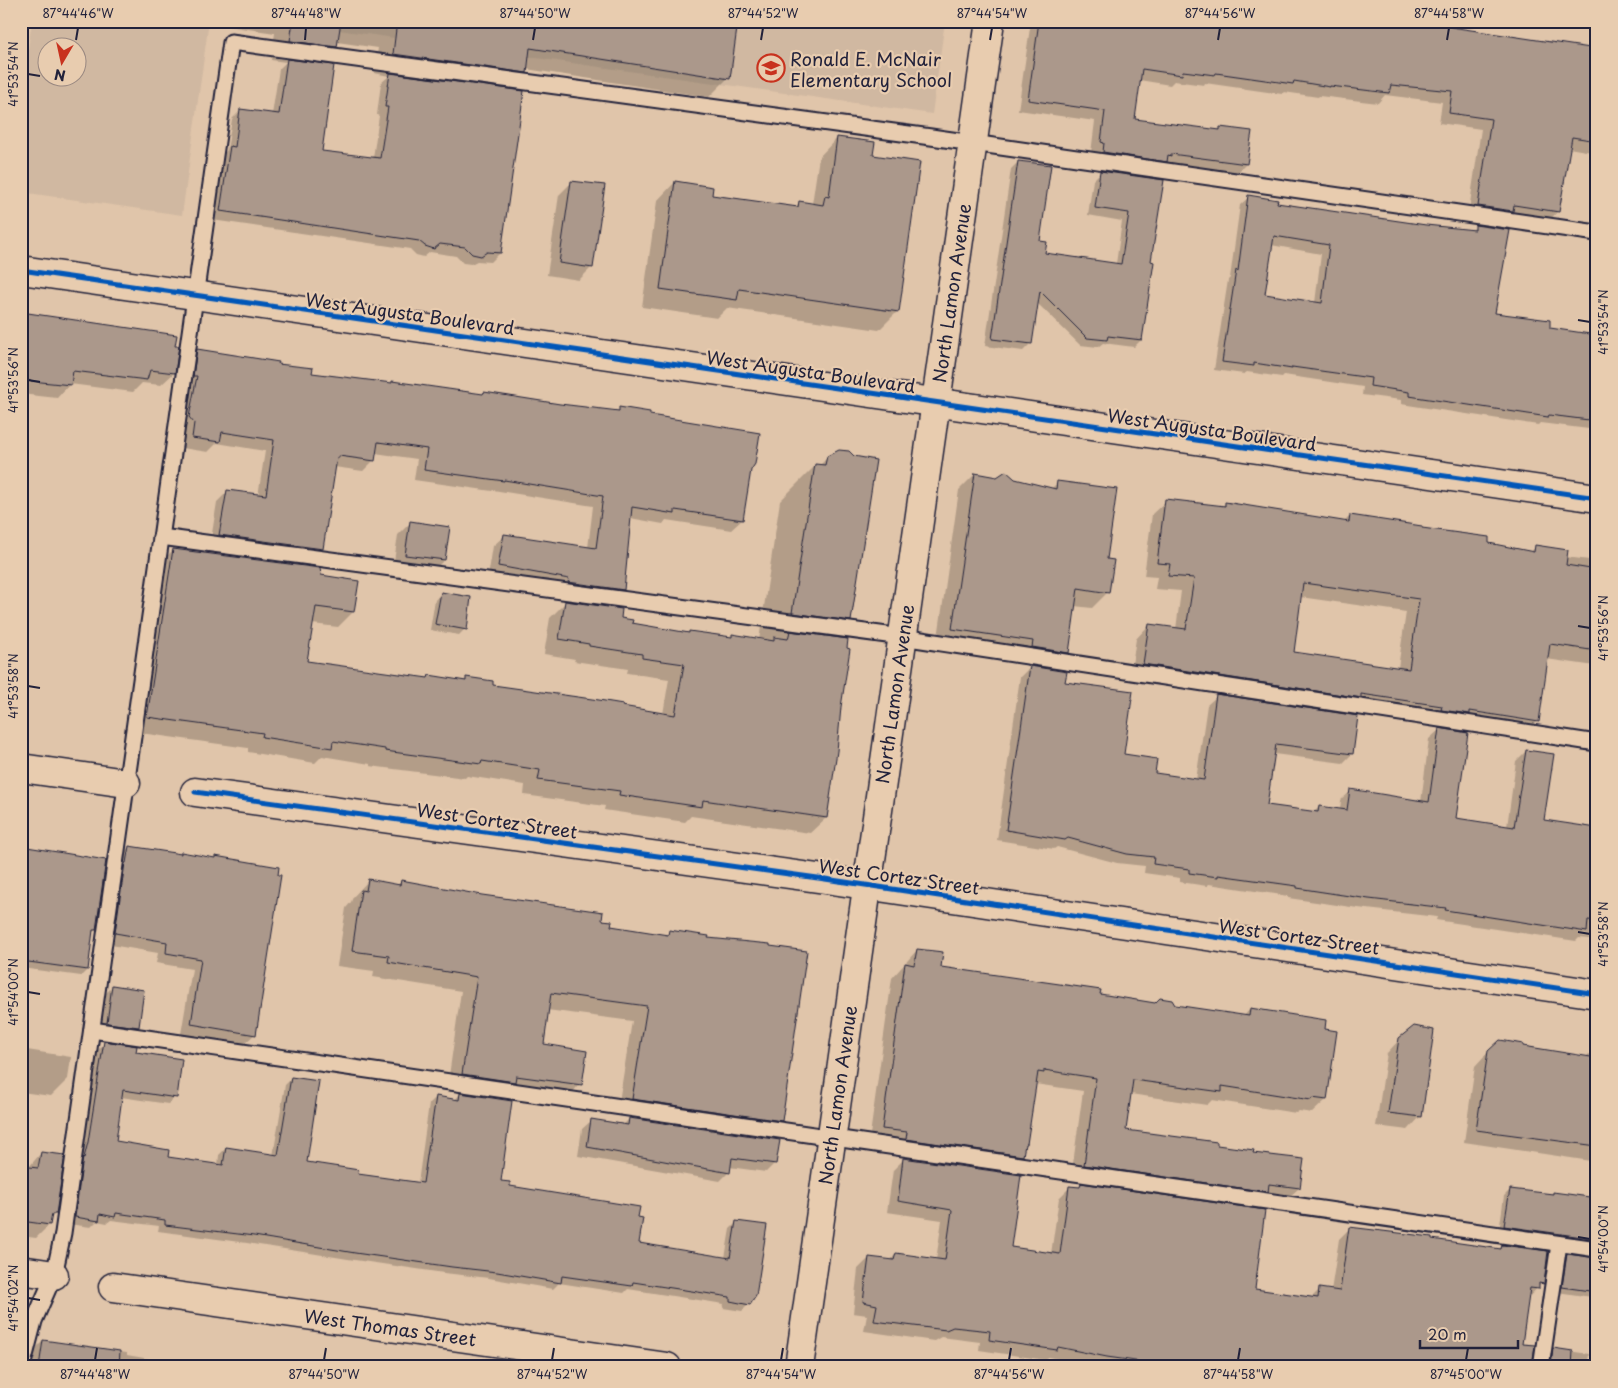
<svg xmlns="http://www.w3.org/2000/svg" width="1618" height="1388" viewBox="0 0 1618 1388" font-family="'Playpen Sans',sans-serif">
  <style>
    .built { fill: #d0b8a1; fill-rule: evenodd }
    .shadow { fill: #0003; fill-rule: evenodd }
    .building { fill: #ab988b; stroke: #22223b; fill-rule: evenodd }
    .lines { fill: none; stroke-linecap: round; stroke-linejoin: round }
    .service-casing { stroke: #22223b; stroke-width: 19 }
    .minor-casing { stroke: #22223b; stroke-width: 31 }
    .tertiary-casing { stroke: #22223b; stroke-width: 31 }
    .service { stroke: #e8ccaf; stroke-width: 15 }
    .minor { stroke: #e8ccaf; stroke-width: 28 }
    .tertiary { stroke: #e8ccaf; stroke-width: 28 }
    .cycleway-casing { stroke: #e8ccaf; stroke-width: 8 }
    .cycleway { stroke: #0057b8; stroke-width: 5 }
    .ticks { fill: none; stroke: #22223b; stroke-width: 2 }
    .labels { text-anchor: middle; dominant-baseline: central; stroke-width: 4.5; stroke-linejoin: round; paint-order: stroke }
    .poi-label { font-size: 18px; fill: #22223b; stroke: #e8ccaf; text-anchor: start }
    .street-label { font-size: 18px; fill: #22223b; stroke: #e8ccaf }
    .neatline { fill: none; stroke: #22223b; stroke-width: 2 }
    .ticks-label { font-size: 12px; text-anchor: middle; fill: #22223b }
  </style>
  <rect width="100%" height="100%" fill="#e0c5aa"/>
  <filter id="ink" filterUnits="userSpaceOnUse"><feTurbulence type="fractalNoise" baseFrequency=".02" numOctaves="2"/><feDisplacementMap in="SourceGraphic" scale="10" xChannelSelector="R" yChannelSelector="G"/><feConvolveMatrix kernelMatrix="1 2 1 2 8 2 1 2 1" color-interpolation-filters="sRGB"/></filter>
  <g filter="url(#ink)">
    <g class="built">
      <path d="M32 21H209L182 215 21 192V98ZM48 48H78V78H48Z"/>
      <polygon points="274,21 945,21 932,114"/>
    </g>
    <g class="shadow">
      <path d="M192 21H737L728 78 709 97 526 69V72L507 90 500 253 491 262 477 261 471 264 463 263 456 256 430 252 424 257 416 255 410 249 212 220 221 156 227 150 232 119 241 110 272 115 279 69 286 62 271 60 275 33ZM337 42 378 48 374 73 389 76 381 83 377 115 379 116 373 158 320 152 318 64 336 46Z"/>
      <polygon points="1031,21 1423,21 1450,28 1597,50 1597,153 1569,148 1558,211 1548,222 1468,217 1481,129 1439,123 1442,102 1385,95 1378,103 1319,96 1318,97 1284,92 1282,94 1205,83 1204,85 1174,81 1170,85 1139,80 1133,120 1217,131 1221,128 1246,164 1236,174 1091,153 1095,121 1018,110"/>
      <polygon points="837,138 897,312 879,330 727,308 717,318 642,307 657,201 675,182 710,196 794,208 799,203 812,204 819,157"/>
      <polygon points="1018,162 1039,242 1044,254 1116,264 1122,221 1088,215 1093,180 1101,172 1162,181 1149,262 1141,340 1134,347 1103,343 1098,347 1080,345 1037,303 1030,344 1023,351 985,346 1011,169"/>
      <polygon points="572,182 592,267 579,280 547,275 559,195"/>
      <path d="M1249 197 1276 205 1471 231 1476 226 1494 314 1549 329 1597 345V430L1540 423 1538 425 1401 404V400L1362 395 1363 387 1284 375 1282 377 1247 372 1244 374 1214 370 1228 280 1230 278 1240 205ZM1271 245 1321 254 1315 303 1263 295Z"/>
      <polygon points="21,313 174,347 174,373 161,385 142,383 133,392 70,384 57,398 21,394"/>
      <polygon points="198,351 277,365 311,374 560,406 617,412 620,409 648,416 749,469 742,520 731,530 666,520 663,524 630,518 623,589 612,600 488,577 493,546 504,536 588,548 593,506 493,490 492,491 414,480 417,459 375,453 374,460 363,471 334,467 322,549 311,559 210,546 217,502 228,491 258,496 265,451 217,443 208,452 182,448 184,433 179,428 187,361"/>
      <polygon points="828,457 850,620 832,638 826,818 810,833 691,816 685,822 604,810 605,806 524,795 525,785 467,776 465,778 370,766 370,764 322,756 315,763 248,752 248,748 133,732 158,565 173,550 357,582 353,612 338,627 312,624 306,662 426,679 429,676 463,682 467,678 492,686 663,714 669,679 627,673 628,669 574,661 575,659 544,654 550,618 566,602 631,624 689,634 730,638 733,636 759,640 780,501 816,465 819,466"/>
      <polygon points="975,474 1015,480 1051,489 1058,482 1105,560 1108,592 1092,608 1074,606 1068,652 1050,670 1064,683 1122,755 1154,774 1196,780 1207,705 1217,696 1352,754 1343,763 1274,754 1266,806 1314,812 1319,807 1340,810 1341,800 1351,791 1421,802 1429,739 1439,730 1455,820 1507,827 1516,761 1526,751 1542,821 1597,829 1597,940 1579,938 1576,941 1436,920 1437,917 1358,908 1288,898 1288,896 1209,884 1207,886 1180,882 1180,878 1144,873 1145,866 1117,863 1057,847 1054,849 997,840 1020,677 1032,665 1017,663 1018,657 937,645 959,490"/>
      <path d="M1166 501 1222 507 1225 503 1344 522 1350 516 1530 552 1536 547 1566 557 1597 561V664L1595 666 1546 659 1538 721 1525 734 1130 677 1136 639 1149 625 1176 629 1181 591 1155 589 1157 577 1144 576 1152 514ZM1300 597 1406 612 1398 668 1292 653Z"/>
      <polygon points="411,522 444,560 431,573 393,567 398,535"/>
      <polygon points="441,593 465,629 459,635 430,630 435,600"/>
      <polygon points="21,847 95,930 91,934 87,970 81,976 21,968"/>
      <polygon points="129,847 180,855 181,853 214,859 215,858 255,1034 244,1044 181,1034 192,969 156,963 158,953 105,944 119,858"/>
      <polygon points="368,881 397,885 401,882 600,921 610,927 665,936 670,931 781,1120 765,1136 617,1114 632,1021 547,1010 542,1045 580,1084 565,1100 504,1092 498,1097 447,1090 461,991 373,977 374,971 337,966 346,908 351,902 353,897"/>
      <polygon points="917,950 939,969 1099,995 1243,1017 1250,1009 1326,1100 1312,1113 1299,1111 1296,1113 1212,1100 1207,1105 1130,1094 1125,1131 1252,1154 1299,1188 1285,1201 1071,1178 1083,1091 1035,1084 1026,1143 1023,1146 1022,1155 1009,1169 869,1142 892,978"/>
      <polygon points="112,987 138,1027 132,1033 101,1029 106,993"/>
      <polygon points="1400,1039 1420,1117 1408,1130 1376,1126 1387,1053"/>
      <polygon points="105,1043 135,1053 175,1097 168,1104 121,1097 115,1142 166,1158 218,1166 219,1155 226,1148 273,1156 285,1085 292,1078 306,1163 357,1175 418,1183 429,1104 436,1097 454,1101 460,1094 499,1182 508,1187 637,1218 638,1244 725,1258 730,1229 737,1222 749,1304 742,1311 723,1308 724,1304 628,1289 624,1293 559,1283 553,1289 489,1278 444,1273 348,1259 247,1243 158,1231 159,1226 111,1220 107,1223 97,1221 91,1227 68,1224 98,1050"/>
      <polygon points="1521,1047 1586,1057 1589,1054 1597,1055 1597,1162 1464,1142 1475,1066 1488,1052"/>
      <polygon points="21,1049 71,1057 68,1079 51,1096 21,1092"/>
      <polygon points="629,1119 775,1163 766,1172 729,1167 729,1172 720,1181 578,1156 582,1129 592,1120 623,1125"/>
      <polygon points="41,1153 55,1214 50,1219 49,1225 36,1238 21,1236 21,1167 28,1168"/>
      <polygon points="904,1159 1010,1248 1051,1254 1059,1198 1070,1187 1078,1188 1081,1185 1253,1290 1310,1299 1320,1289 1331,1291 1339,1239 1350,1228 1498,1250 1502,1246 1542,1283 1527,1299 1521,1345 1532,1367 1094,1367 1048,1357 1046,1360 979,1350 980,1342 941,1337 934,1341 864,1331 867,1315 853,1313 858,1269 869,1258 890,1261 896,1254 936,1260 942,1220 887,1212 893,1170"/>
      <polygon points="1510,1190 1551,1196 1553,1193 1597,1200 1597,1249 1499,1232 1504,1196"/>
      <polygon points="1567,1255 1597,1259 1597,1292 1591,1297 1557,1292 1561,1262"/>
      <polygon points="43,1341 127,1353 127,1355 178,1364 179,1362 208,1367 28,1367 33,1362 35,1349"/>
      <polygon points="1554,1349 1589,1354 1587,1367 1542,1367 1543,1360"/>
    </g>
    <g class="building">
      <polygon points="293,21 341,21 337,47 290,41"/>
      <polygon points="397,21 738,21 730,79 530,48 527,73 393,54"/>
      <polygon points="1039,21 1429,21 1451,24 1451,27 1597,49 1597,141 1572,137 1559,212 1514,205 1513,211 1478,206 1491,119 1449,113 1452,91 1391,85 1389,93 1330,86 1330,87 1294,81 1293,84 1216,73 1215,75 1183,71 1182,75 1142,69 1135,119 1220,130 1220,127 1252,131 1247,164 1171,154 1171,156 1168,155 1167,162 1103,152 1104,143 1101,142 1105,111 1028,100"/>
      <polygon points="287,59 334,65 322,151 380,158 388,107 385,107 390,73 524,91 501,253 487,252 481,256 472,254 465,247 440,244 434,249 425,246 419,241 220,211 230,146 235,147 240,109 279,114"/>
      <polygon points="837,137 875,142 873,155 920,162 899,312 739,289 737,300 660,289 675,181 713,187 712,195 798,207 799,201 823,205 825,196 829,197"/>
      <polygon points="1018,161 1051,165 1040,241 1047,242 1045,253 1121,264 1129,213 1095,208 1100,171 1164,180 1151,261 1154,262 1142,340 1108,336 1107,340 1087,338 1040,291 1032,344 992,339"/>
      <polygon points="571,181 605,185 593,268 559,263"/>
      <path d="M1248 195 1278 200 1277 203 1426 225 1475 230V225L1510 230 1495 313 1550 320V328L1597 335V421L1549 415 1548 417 1409 396V392L1370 386 1371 378 1292 367V369L1254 363V366L1222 362 1236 270 1238 271ZM1274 236 1329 245 1322 303 1265 294Z"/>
      <polygon points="21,312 177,335 175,346 179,346 175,373 150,370 147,380 73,371 71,385 21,380"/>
      <polygon points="197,349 279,362 278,364 313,368 312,373 392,383 392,381 483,394 484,392 560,404 619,411 619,407 650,412 650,415 760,433 755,464 751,470 743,520 675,510 675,514 632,507 624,590 568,582 569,579 498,566 504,534 596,548 603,496 504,480 504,481 424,470 427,449 378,442 375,461 339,456 339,458 337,458 323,549 219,535 227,490 266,495 274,440 222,432 220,442 192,438 194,423 189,417 197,376 193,376"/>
      <polygon points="839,450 849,451 854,456 876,460 851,621 792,613 815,464 825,465 827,456"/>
      <polygon points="1006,471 1015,479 1056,489 1057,481 1117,489 1107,559 1114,560 1109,593 1078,588 1069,653 1032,647 1033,641 952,629 975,473 997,477"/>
      <path d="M1165 499 1225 506V502L1349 522 1350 515 1422 526V528L1489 537V543L1534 552 1535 545 1568 550 1566 565 1597 570V651L1550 644 1539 722 1470 711V714L1441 710 1442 706 1361 694V698L1143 664 1149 624 1186 629 1194 578 1168 576 1170 564 1157 563ZM1303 583 1419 599 1409 669 1294 652Z"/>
      <polygon points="410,521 450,527 445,560 405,555"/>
      <polygon points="173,549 320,568 321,575 359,581 354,612 316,607 307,661 428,678 429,675 466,681 466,677 493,681 493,685 599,700 623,704 622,706 675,715 684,664 642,658 642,654 589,646 589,644 559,639 565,601 622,609 621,618 633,620 632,623 689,633 689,631 732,637 732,634 774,641 774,637 788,639 790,631 848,639 847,648 850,649 841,707 837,751 827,818 703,800 702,807 619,795 620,791 538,780 540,770 482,761 481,764 385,751 385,749 333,741 332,748 262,737 263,733 147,717"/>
      <polygon points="441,592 471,597 467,630 435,624"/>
      <polygon points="1030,666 1067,672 1065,682 1133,691 1124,754 1157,759 1155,773 1204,780 1216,694 1358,716 1353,754 1276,744 1267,805 1318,812 1319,806 1347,810 1350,789 1429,802 1439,728 1468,733 1456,818 1514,827 1526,750 1554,754 1544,820 1597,828 1597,921 1588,920 1587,932 1445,910 1446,908 1369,899 1297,888 1297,886 1218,875 1218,877 1189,873 1189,869 1153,864 1154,857 1127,854 1068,838 1065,840 1006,830"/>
      <polygon points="21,846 106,860 96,930 93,930 88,970 21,961"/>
      <polygon points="129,846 181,854 181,852 215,858 215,856 279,867 278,875 281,875 256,1035 191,1024 201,959 166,953 167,942 115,933 125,863 126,863"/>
      <polygon points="368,879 400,885 401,880 482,895 603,912 602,920 612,921 611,926 668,935 669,930 709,936 708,938 770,944 770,946 807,951 782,1121 632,1099 647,1006 551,993 544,1044 587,1051 582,1085 516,1076 515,1082 462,1074 477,977 388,962 389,956 352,951 361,890 366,891"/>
      <polygon points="917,949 943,952 941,967 1101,990 1100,994 1155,1003 1160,998 1172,1000 1175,1005 1249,1016 1250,1008 1326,1020 1325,1029 1337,1031 1327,1100 1312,1098 1311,1100 1222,1086 1222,1092 1133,1080 1126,1130 1217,1142 1217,1145 1254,1150 1253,1153 1304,1159 1300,1188 1269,1184 1268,1192 1084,1165 1096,1078 1044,1070 1044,1073 1038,1072 1027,1144 1025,1144 1023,1156 906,1139 907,1132 882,1129 905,963 914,965"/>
      <polygon points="112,985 144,990 139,1027 107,1023"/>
      <polygon points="1414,1026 1434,1030 1422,1117 1388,1113 1399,1038"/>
      <polygon points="1500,1040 1523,1044 1523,1046 1597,1058 1597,1146 1476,1130 1488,1051"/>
      <polygon points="104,1041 137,1046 136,1052 182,1059 177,1098 123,1090 116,1141 169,1150 168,1157 223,1165 226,1147 278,1155 291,1077 319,1081 307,1162 359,1170 358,1174 423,1183 436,1096 459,1100 460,1093 512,1101 501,1181 510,1182 510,1186 640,1207 638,1217 643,1218 639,1243 730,1258 736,1221 767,1225 756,1296 750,1305 730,1301 730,1297 633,1282 632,1286 562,1276 561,1283 497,1272 452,1267 355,1253 254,1236 165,1225 165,1220 116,1213 115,1217 100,1214 99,1221 75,1217 83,1157 84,1158 88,1142"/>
      <polygon points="629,1118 780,1140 776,1164 732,1158 730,1173 587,1147 591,1119 628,1125"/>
      <polygon points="41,1152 65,1155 56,1214 52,1214 50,1225 21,1221 21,1166 38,1168"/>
      <polygon points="903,1158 1021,1175 1011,1247 1060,1254 1069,1186 1080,1187 1081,1183 1265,1210 1255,1289 1318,1298 1319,1288 1340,1291 1349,1227 1432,1237 1432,1239 1501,1249 1502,1245 1548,1251 1544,1284 1539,1283 1539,1289 1530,1288 1522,1344 1535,1345 1532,1367 1178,1367 1107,1357 1058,1347 1057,1350 989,1340 990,1331 953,1327 946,1330 874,1321 877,1305 863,1302 869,1257 894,1260 896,1253 945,1260 952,1210 898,1201"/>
      <polygon points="1510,1189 1553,1194 1553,1192 1597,1198 1597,1239 1504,1226"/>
      <polygon points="1567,1254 1597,1258 1597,1292 1562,1287"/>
      <polygon points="43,1340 120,1351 119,1367 39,1367"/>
      <polygon points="1553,1348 1573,1351 1572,1367 1551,1367"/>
    </g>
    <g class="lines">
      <g class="service-casing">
        <g id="service">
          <polyline points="161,537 902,637 1597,743"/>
          <polyline points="92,1030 1597,1249"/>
          <polyline points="22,1367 34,1321 54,1275 63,1233 231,42 931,137 1597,233"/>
          <polyline points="1541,1367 1559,1244"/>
        </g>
      </g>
      <g class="minor-casing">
        <g id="minor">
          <polyline points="21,768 126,783"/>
          <polyline points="195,792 825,879 1597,994"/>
          <polyline points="21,1270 54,1275"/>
          <polyline points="113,1287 667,1367"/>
          <polyline points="799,1367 990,21"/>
        </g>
      </g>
      <g class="tertiary-casing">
        <polyline id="tertiary" points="21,270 1597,498"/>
      </g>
      <use href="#service" class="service"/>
      <use href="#minor" class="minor"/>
      <use href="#tertiary" class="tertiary"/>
      <g class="cycleway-casing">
        <g id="cycleway">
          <polyline points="21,270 1597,498"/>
          <polyline points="195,792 825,879 1597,994"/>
        </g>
      </g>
      <use href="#cycleway" class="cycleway"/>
    </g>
  </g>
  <path class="ticks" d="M76 40 78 28M305 40 306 28M533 40 535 28M761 40 763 28M990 40 992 28M1218 40 1220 28M1447 40 1449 28M28 74 40 76M1578 320 1590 322M28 380 40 382M1578 626 1590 628M28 686 40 688M1578 932 1590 934M28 992 40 994M1578 1237 1590 1239M28 1298 40 1300M95 1360 97 1348M324 1360 326 1348M552 1360 554 1348M781 1360 783 1348M1009 1360 1011 1348M1238 1360 1240 1348M1466 1360 1468 1348"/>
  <defs>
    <g id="school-ring" transform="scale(1.4375)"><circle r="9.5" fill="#e8ccaf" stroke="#c8321e" stroke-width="1.5"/><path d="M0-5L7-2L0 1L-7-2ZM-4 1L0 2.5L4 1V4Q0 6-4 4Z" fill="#c8321e"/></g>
  </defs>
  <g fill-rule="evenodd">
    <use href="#school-ring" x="771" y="68"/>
  </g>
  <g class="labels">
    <g class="poi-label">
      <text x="790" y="58">Ronald E. McNair<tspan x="790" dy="21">Elementary School</tspan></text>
    </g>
    <g class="street-label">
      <text transform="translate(951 293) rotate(-82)">North Lamon Avenue</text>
      <text transform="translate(410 313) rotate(8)">West Augusta Boulevard</text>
      <text transform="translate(811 371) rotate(8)">West Augusta Boulevard</text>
      <text transform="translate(1212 429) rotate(8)">West Augusta Boulevard</text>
      <text transform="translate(894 694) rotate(-82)">North Lamon Avenue</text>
      <text transform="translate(497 820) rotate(8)">West Cortez Street</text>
      <text transform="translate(899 876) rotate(8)">West Cortez Street</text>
      <text transform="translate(1299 936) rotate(8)">West Cortez Street</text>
      <text transform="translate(837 1095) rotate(-82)">North Lamon Avenue</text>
      <text transform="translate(390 1327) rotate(8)">West Thomas Street</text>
    </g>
  </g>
  <rect width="1618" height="1388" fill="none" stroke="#e8ccaf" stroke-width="55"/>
  <g transform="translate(62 62) rotate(189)"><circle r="24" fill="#e8ccaf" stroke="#998881"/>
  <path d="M0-4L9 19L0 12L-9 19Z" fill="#c8321e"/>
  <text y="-8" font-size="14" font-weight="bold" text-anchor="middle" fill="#22223b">N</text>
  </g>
  <path d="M1420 1340v8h98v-8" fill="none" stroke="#22223b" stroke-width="2.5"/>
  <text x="1428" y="1340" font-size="15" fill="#22223b" stroke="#e8ccaf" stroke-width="4" paint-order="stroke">20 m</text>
  <rect x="28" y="28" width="1562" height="1332" class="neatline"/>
  <g class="ticks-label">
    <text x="78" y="18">87°44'46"W</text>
    <text x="306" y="18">87°44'48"W</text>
    <text x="535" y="18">87°44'50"W</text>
    <text x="763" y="18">87°44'52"W</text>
    <text x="992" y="18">87°44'54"W</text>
    <text x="1220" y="18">87°44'56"W</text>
    <text x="1449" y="18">87°44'58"W</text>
    <text transform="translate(14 74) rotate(-90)" y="4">41°53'54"N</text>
    <text transform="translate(1604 322) rotate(-90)" y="4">41°53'54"N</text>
    <text transform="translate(14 380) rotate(-90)" y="4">41°53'56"N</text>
    <text transform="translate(1604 628) rotate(-90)" y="4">41°53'56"N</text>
    <text transform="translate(14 686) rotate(-90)" y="4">41°53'58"N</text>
    <text transform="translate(1604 934) rotate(-90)" y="4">41°53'58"N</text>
    <text transform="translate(14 992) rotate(-90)" y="4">41°54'00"N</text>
    <text transform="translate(1604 1239) rotate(-90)" y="4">41°54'00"N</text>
    <text transform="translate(14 1298) rotate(-90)" y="4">41°54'02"N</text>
    <text x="95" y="1379">87°44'48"W</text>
    <text x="324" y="1379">87°44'50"W</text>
    <text x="552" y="1379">87°44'52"W</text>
    <text x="781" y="1379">87°44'54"W</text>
    <text x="1009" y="1379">87°44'56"W</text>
    <text x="1238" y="1379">87°44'58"W</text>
    <text x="1466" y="1379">87°45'00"W</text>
  </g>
</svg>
